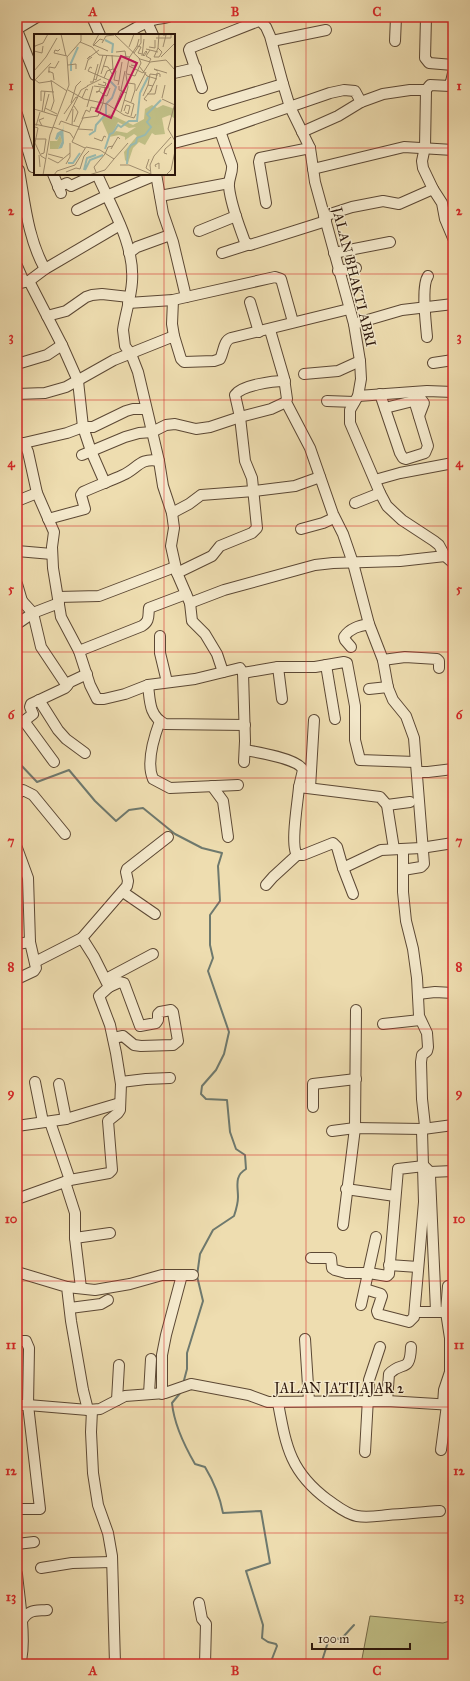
<svg xmlns="http://www.w3.org/2000/svg" width="470" height="1681" viewBox="0 0 470 1681" font-family="'IM FELL Great Primer',serif">
  <style>
    .green { fill: #c0bf86; stroke: #766a48 }
    .lines { fill: none; stroke-linecap: round; stroke-linejoin: round }
    .stream { stroke: #6e796e; stroke-width: 2 }
    .minor-casing { stroke: #5c4834; stroke-width: 12 }
    .minor { stroke: #f4e9cc; stroke-width: 10 }
    .grid { fill: none; stroke: #d62828; stroke-width: 1; stroke-opacity: 0.55 }
    .labels { text-anchor: middle; dominant-baseline: central; stroke-width: 3; stroke-linejoin: round; paint-order: stroke }
    .street-label { font-size: 14px; fill: #2c160a; stroke: #f4e9cc }
    .inset-river { fill: none; stroke: #9abbb0; stroke-width: 2 }
    .inset-road { fill: none; stroke: #a08d6e; stroke-width: 1 }
    .view { fill: #c2185b; fill-opacity: 0.15; stroke: #c2185b; stroke-width: 2 }
    .inset-edge { fill: none; stroke: #2c160a; stroke-width: 2 }
    .neatline { fill: none; stroke: #d62828; stroke-width: 1.5 }
    .grid-label { font-size: 13px; text-anchor: middle; font-weight: bold; fill: #d62828 }
  </style>
  <rect width="100%" height="100%" fill="#eeddb0"/>
  <filter id="stains"><feTurbulence type="fractalNoise" baseFrequency=".005" numOctaves="4"/><feColorMatrix values="0 0 0 0 .2 0 0 0 0 .09 0 0 0 0 .02 0 0 0 .5 -.17"/></filter>
  <radialGradient id="worn" r=".72"><stop offset=".6" stop-color="#630" stop-opacity="0"/><stop offset="1" stop-color="#630" stop-opacity=".3"/></radialGradient>
  <polygon class="green" points="370,1616 443,1623 453,1620 453,1664 361,1664"/>
  <g class="lines">
    <g class="stream">
      <path d="M17 766 20 764 37 782 69 770 95 801 116 821 129 810 143 808 175 834 202 848 222 853 218 866 220 901 210 915V945L213 958 208 971 229 1032 224 1054 216 1070 202 1086 201 1094 206 1099 227 1100 230 1132 236 1149 245 1155 246 1169C234 1176 238 1186 238 1197 238 1203 236 1210 234 1216L213 1230 200 1254 197 1276 203 1301 187 1353V1369L183 1384"/>
      <path d="M181 1392 172 1403C174 1424 184 1445 195 1464L205 1467C214 1482 220 1497 223 1513L261 1511 270 1563 246 1571 263 1625 262 1638 268 1642 276 1644 277 1646 270 1664"/>
      <polyline points="321,1664 328,1642 343,1637 354,1625"/>
    </g>
    <g class="minor-casing">
      <g id="minor">
        <polyline points="92,17 100,35"/>
        <polyline points="257,17 266,27 270,36 283,84 290,107 310,148 315,182 354,324 360,361 361,379 358,396 350,410 350,423 380,493 387,506 402,520 434,541 439,545 445,556 453,563"/>
        <polyline points="426,17 425,58 429,63 453,65"/>
        <polyline points="147,22 153,35"/>
        <polyline points="17,29 37,17"/>
        <polyline points="17,30 35,75"/>
        <path d="M123 35C133 30 143 23 153 20 159 18 162 19 168 17"/>
        <polyline points="272,41 326,30"/>
        <polyline points="395,41 396,17"/>
        <polyline points="174,73 196,68"/>
        <polyline points="202,88 189,50 190,48 261,20"/>
        <polyline points="426,90 425,147 422,161 423,168 433,189 442,203 445,219 453,238"/>
        <polyline points="213,105 283,84"/>
        <polyline points="17,114 33,167"/>
        <path d="M220 131 232 165C233 173 228 179 229 187 231 206 239 225 245 242L250 245 326 221"/>
        <polyline points="302,132 338,116 361,102 383,94 410,90 426,90 430,85 450,86 453,73"/>
        <polyline points="174,143 220,131 330,93 344,90 355,91 361,102"/>
        <polyline points="313,169 404,147 453,150"/>
        <path d="M19 170C25 204 28 239 45 269"/>
        <polyline points="53,174 61,193"/>
        <path d="M97 174C111 207 135 244 132 282 131 298 125 315 123 330L125 346 131 354 138 372 159 461 163 486 172 513 174 528 171 546 177 573 190 603 192 621 205 634 217 654 223 672"/>
        <polyline points="156,174 163,213 173,242 186,297"/>
        <polyline points="58,187 67,183 71,186 97,174"/>
        <polyline points="160,196 229,183"/>
        <polyline points="266,203 259,162 260,158 310,148"/>
        <polyline points="77,210 106,196 156,175"/>
        <polyline points="324,216 352,207 383,201 399,204 433,189"/>
        <polyline points="199,231 236,216"/>
        <polyline points="129,253 137,247 170,235"/>
        <polyline points="222,253 247,245"/>
        <polyline points="334,253 390,242"/>
        <polyline points="17,266 24,282"/>
        <polyline points="338,271 356,268"/>
        <polyline points="29,281 62,345 78,381 83,427 91,451 105,483"/>
        <polyline points="17,284 29,281 45,269 120,225"/>
        <polyline points="173,300 172,324 174,336"/>
        <polyline points="250,302 259,332"/>
        <polyline points="128,303 173,300 275,277 281,279 293,322"/>
        <polyline points="47,316 66,311 86,297 92,295 102,294 129,297"/>
        <polyline points="354,324 402,310 453,304"/>
        <polyline points="270,330 284,378 287,399 286,402 310,448 333,514 343,534 353,563 369,624 383,660 388,688 393,700 406,716 414,738 424,864 421,867 403,870"/>
        <path d="M427 337C426 324 421 286 428 276"/>
        <polyline points="433,363 453,360"/>
        <polyline points="17,364 47,355 62,345"/>
        <polyline points="304,374 338,371 360,361"/>
        <path d="M17 394 45 393 66 387 114 360 174 336 181 359 184 362 214 361 220 359C224 352 223 341 231 338L349 309"/>
        <polyline points="380,394 400,453 403,458 406,459 425,453 428,446 414,400"/>
        <polyline points="358,396 427,391 453,392"/>
        <polyline points="327,401 354,402"/>
        <polyline points="385,408 421,399 424,403 419,416"/>
        <polyline points="24,443 67,433 83,427 93,427 126,411 133,409 146,409"/>
        <polyline points="17,444 24,443 28,452 37,493 54,532 52,547 53,568 61,617 79,651 90,685 97,699 104,699 125,694 148,685 195,679 240,668 243,673 245,741 244,762"/>
        <polyline points="82,455 125,437 139,433 152,432 166,425 175,424 196,429 210,427 240,417 271,409 286,402"/>
        <polyline points="375,480 400,473 453,463"/>
        <polyline points="17,501 37,493"/>
        <polyline points="355,503 380,493"/>
        <polyline points="172,513 189,504 201,495 254,491 295,486 320,477"/>
        <path d="M48 519 85 509 81 495 83 492C96 486 110 481 123 475 137 469 140 457 159 461"/>
        <polyline points="301,529 323,523 334,518"/>
        <polyline points="17,551 52,554"/>
        <path d="M177 573 212 556 220 546 252 533 257 528 252 478 245 461 240 417 235 395C242 385 273 381 285 381"/>
        <polyline points="17,584 22,601"/>
        <polyline points="58,597 99,596 175,567"/>
        <polyline points="17,600 22,601 33,613 41,647 67,686"/>
        <polyline points="190,603 224,590 315,565 333,563 400,561 445,556"/>
        <polyline points="17,624 33,613 59,603"/>
        <polyline points="160,636 160,653 167,682"/>
        <path d="M351 647 345 640 344 637C350 628 359 626 369 624"/>
        <path d="M79 651 142 626C150 621 148 616 149 608L186 594"/>
        <polyline points="383,660 405,657 437,659 439,661 439,668"/>
        <polyline points="326,665 335,719"/>
        <polyline points="278,667 282,699"/>
        <polyline points="243,673 278,667 315,667 344,662 347,663 355,706 355,740 360,760 415,762"/>
        <path d="M148 685C150 701 149 716 165 724L245 725"/>
        <polyline points="369,689 388,687"/>
        <polyline points="39,700 58,730 66,739 85,753"/>
        <polyline points="24,721 33,714 30,707 31,704 65,688 70,682 87,674"/>
        <path d="M160 721C154 737 146 763 153 779L170 788 238 785"/>
        <polyline points="17,723 24,721 54,762"/>
        <path d="M245 750C257 752 299 759 303 770L299 787 380 797 387 805 394 849"/>
        <polyline points="417,772 428,772 453,769"/>
        <polyline points="212,786 223,801 228,837"/>
        <path d="M299 787C298 801 290 845 297 855H303L333 843 337 847 343 868 381 850 421 848 453 843"/>
        <polyline points="310,788 314,720"/>
        <polyline points="17,794 23,790 33,795 65,834"/>
        <polyline points="387,805 410,802"/>
        <polyline points="17,848 28,878 30,942 36,968 34,971 17,979"/>
        <polyline points="343,868 353,894"/>
        <polyline points="266,885 273,877 297,855"/>
        <polyline points="123,892 155,914"/>
        <polyline points="17,944 30,942"/>
        <polyline points="35,962 82,938 127,886 128,881 126,872 127,869 168,837"/>
        <polyline points="106,979 153,954"/>
        <polyline points="109,987 120,982 124,983 140,1026 156,1023 158,1020 158,1014 160,1012 171,1010 173,1012 178,1041 173,1045 141,1046 134,1045 123,1036 113,1038"/>
        <polyline points="418,994 435,992 453,993"/>
        <polyline points="383,1024 420,1020"/>
        <polyline points="35,1082 43,1122"/>
        <polyline points="121,1082 146,1079 170,1078"/>
        <polyline points="59,1084 66,1119"/>
        <polyline points="313,1107 313,1084 356,1079"/>
        <polyline points="50,1122 70,1180"/>
        <polyline points="17,1126 66,1119 120,1103"/>
        <polyline points="332,1131 355,1128 423,1129 453,1125"/>
        <polyline points="430,1172 453,1171"/>
        <polyline points="65,1182 75,1213 75,1238 81,1288"/>
        <polyline points="346,1189 395,1196"/>
        <polyline points="17,1199 70,1180 109,1173 112,1170 108,1121 118,1113 120,1110 121,1084 116,1053 110,1025 99,996 109,987 94,957 82,938"/>
        <polyline points="343,1225 355,1128 356,1010"/>
        <polyline points="75,1238 110,1233"/>
        <polyline points="311,1258 331,1258 332,1268 335,1270 346,1273 369,1273 387,1276 389,1274 398,1169 424,1166 430,1172 430,1176 436,1311"/>
        <polyline points="389,1265 418,1267"/>
        <polyline points="17,1272 67,1287 71,1321 83,1390 88,1410"/>
        <polyline points="448,1286 446,1312 453,1312"/>
        <polyline points="67,1287 95,1290 130,1284 162,1275 193,1275"/>
        <polyline points="365,1289 381,1294 382,1296 377,1311 378,1314 409,1322 414,1317 424,1202 422,1131 425,1126 422,1099 421,1062 422,1055 427,1051 428,1047 427,1033 419,1016 417,978 413,949 406,921 403,892 403,849"/>
        <polyline points="361,1305 376,1237"/>
        <polyline points="70,1308 101,1304 108,1300"/>
        <polyline points="415,1312 446,1312 450,1338 450,1372 444,1390 443,1404"/>
        <polyline points="305,1339 309,1401"/>
        <polyline points="17,1341 26,1341 29,1348 28,1405 40,1509 18,1509"/>
        <polyline points="149,1394 151,1359"/>
        <polyline points="162,1394 162,1355 166,1335 182,1275"/>
        <polyline points="117,1400 119,1365"/>
        <path d="M387 1401 389 1374C402 1360 410 1374 411 1347"/>
        <path d="M278 1403C286 1446 290 1472 328 1500 337 1506 346 1514 357 1516 367 1518 378 1516 388 1515 405 1514 422 1512 440 1511"/>
        <polyline points="17,1405 28,1405 88,1410 100,1409 125,1396 165,1393 191,1384 249,1395 268,1402 387,1401 453,1405"/>
        <polyline points="92,1410 91,1432 93,1473 98,1505 108,1533 112,1556 115,1664"/>
        <polyline points="441,1450 447,1405"/>
        <polyline points="365,1452 369,1380 380,1347"/>
        <polyline points="17,1544 34,1542"/>
        <polyline points="41,1568 72,1563 112,1562"/>
        <path d="M17 1574C19 1596 27 1644 20 1664"/>
        <polyline points="199,1603 202,1619 206,1624 205,1664"/>
        <path d="M21 1622C29 1609 34 1611 47 1610"/>
      </g>
    </g>
    <use href="#minor" class="minor"/>
  </g>
  <path class="grid" d="M164 17V35M306 17V1664M17 148H35M174 148H453M164 174V1664M17 274H453M17 400H453M17 526H453M17 652H453M17 778H453M17 903H453M17 1029H453M17 1155H453M17 1281H453M17 1407H453M17 1533H453"/>
  <g class="labels">
    <g class="street-label">
      <text transform="translate(354 277) rotate(76)">JALAN BHAKTI ABRI</text>
      <text x="339" y="1388">JALAN JATIJAJAR 2</text>
    </g>
  </g>
  <g transform="translate(34 34)">
    <rect width="141" height="141" fill="#eeddb0"/>
    <path d="M118 71 123 74 129 71 141 75V85L136 81 128 84 131 100 121 101 118 99 111 111 105 108 99 114 94 129 91 126 90 118 103 102 100 100 91 106V103L85 101 75 103 68 87 69 81 72 83 75 80 99 91 110 85 111 75ZM84 88 95 94 102 93 93 99 82 97 78 100ZM26 101 28 107 24 115H16V107H23Z" fill="#c0bf86" fill-rule="evenodd"/>
    <path d="M29 89 30 109 28 114 24 115 28 107 26 101 23 106 21 105 23 99 29 95Z" fill="#9abbb0"/>
    <path class="inset-river" d="M71 6 79 10 78 19M37 37V29L44 13M55 101 61 97 62 91 72 80V70L78 64 82 53 76 47M71 115 76 100 79 99 84 91 87 93 95 87H103L106 59 114 43M34 129H39L46 119M93 130 94 116 97 111 102 109 103 104 111 101 117 93 113 88 116 84 113 80 127 66M50 136 53 124 62 121M51 136 56 126 69 121"/>
    <path class="inset-road" d="M27 0 32 22M80 0 106 25 116 28 132 26 141 36M129 1H132L129 13M122 4H137V0M105 5 103 12 107 13 104 19 108 20M46 8 58 13 65 21 96 23M68 9 72 2 80 1M59 11 65 0M60 11 74 17M59 12 66 5 69 6M95 13 100 0M115 13 121 14V6M124 14 128 18 125 23H120ZM124 14 125 0M0 15 1 12 9 9 14 0M26 15 24 17 21 16 20 19 33 22M112 15 124 18M0 17 8 19 9 12M112 17 113 18 110 22 109 21ZM82 18 91 17 92 23M100 19 107 9V0M78 21 79 35 82 37 80 46 85 47 84 51M56 22 53 25 65 16M108 22 110 5M127 23 141 9M95 25 102 28 101 32 97 31M115 28 117 25 112 22 116 16M34 31 42 30V35M69 32 74 33 78 40M95 32 109 39 116 28M105 32 113 42 123 45M58 34 56 33 54 37 75 46 74 54 60 52M51 36 54 26 58 23M0 37 12 23 23 4M14 37 19 39 20 46M124 37 120 35 133 39M15 39V33L21 34 25 27M67 40 73 21M93 40 101 42 107 29 105 24M70 44 73 37 79 35M0 45 5 49 18 47 33 57M60 45 62 46 69 21M122 45 123 39 126 40V43M1 46 17 29M17 46 20 67 17 76M85 47 88 28M56 48H59L64 30M94 49 101 50V56M64 50 71 52 72 49 69 48M53 52 67 45M85 52V56L93 59M119 52 114 51 116 40 124 41M66 54V55L65 57 64 58H62L65 57 69 60M34 56 50 65 73 70 90 81 100 84 102 80M87 56 91 37M102 57 112 38M116 58 122 45M113 60H121L123 51M69 61 73 62 76 54M109 62 114 51M48 64 52 55 54 56M128 64 131 51M128 65 141 71M90 66 100 70 97 82M7 67V57L20 58M113 67 110 65 118 55M97 68 101 56M37 69 42 52 47 47M69 69 71 53M141 69 134 95 141 107M40 72 44 78 40 88M53 73 59 52M11 74 23 80M81 74 88 56M0 75 23 82M39 75 38 91 46 93M56 77 57 73 65 75M90 77 92 71 96 72 94 80 91 78M8 78 11 57M10 78 15 60M87 78 94 53 92 41 95 24 103 12M30 80 42 63 44 64M48 85 52 76 56 78M32 87 47 56 54 52M0 90 19 94M25 91 27 87 38 91M2 92 6 78M8 92 5 86 10 84M1 93 4 94 1 109 7 122 12 125M19 93 36 99 40 105M44 95 59 96M60 104 68 107 70 102 72 103M1 105H12L10 119 7 120M51 114 38 108 49 84 64 82 69 69M77 115 84 103 86 105M14 120 29 124M71 120 74 113 79 112M133 120 130 119 131 115 138 109M5 121 6 133M14 124 24 129 36 119M80 125 94 109M115 125 112 134 116 137M32 130 36 123V109M86 131H95L117 140M122 133 121 131 125 129V135M32 138 42 134 46 135 50 122 55 117M62 138 60 133 71 120M9 141 16 101 35 51 33 23 47 7V0M20 141 23 137 41 131 52 113 66 116 80 125 71 136 55 141M117 141 116 131 120 122 137 103M132 141 137 136 141 117"/>
    <path class="view" d="M87 22 103 29 77 84 62 77Z"/>
    <rect width="141" height="141" class="inset-edge"/>
  </g>
  <rect width="470" height="1681" fill="none" stroke="#eeddb0" stroke-width="44"/>
  <path d="M312 1643v6h98v-6" fill="none" stroke="#2c160a" stroke-width="2"/>
  <text x="318" y="1643" font-size="12" fill="#2c160a" stroke="#f4e9cc" stroke-width="3" paint-order="stroke">100 m</text>
  <rect x="22" y="22" width="426" height="1637" class="neatline"/>
  <g class="grid-label">
    <text x="93" y="16">A</text>
    <text x="235" y="16">B</text>
    <text x="377" y="16">C</text>
    <text x="11" y="90">1</text>
    <text x="459" y="90">1</text>
    <text x="11" y="215">2</text>
    <text x="459" y="215">2</text>
    <text x="11" y="341">3</text>
    <text x="459" y="341">3</text>
    <text x="11" y="467">4</text>
    <text x="459" y="467">4</text>
    <text x="11" y="593">5</text>
    <text x="459" y="593">5</text>
    <text x="11" y="719">6</text>
    <text x="459" y="719">6</text>
    <text x="11" y="845">7</text>
    <text x="459" y="845">7</text>
    <text x="11" y="971">8</text>
    <text x="459" y="971">8</text>
    <text x="11" y="1097">9</text>
    <text x="459" y="1097">9</text>
    <text x="11" y="1223">10</text>
    <text x="459" y="1223">10</text>
    <text x="11" y="1349">11</text>
    <text x="459" y="1349">11</text>
    <text x="11" y="1475">12</text>
    <text x="459" y="1475">12</text>
    <text x="11" y="1601">13</text>
    <text x="459" y="1601">13</text>
    <text x="93" y="1675">A</text>
    <text x="235" y="1675">B</text>
    <text x="377" y="1675">C</text>
  </g>
  <rect width="100%" height="100%" filter="url(#stains)"/>
  <rect width="100%" height="100%" fill="url(#worn)"/>
</svg>
